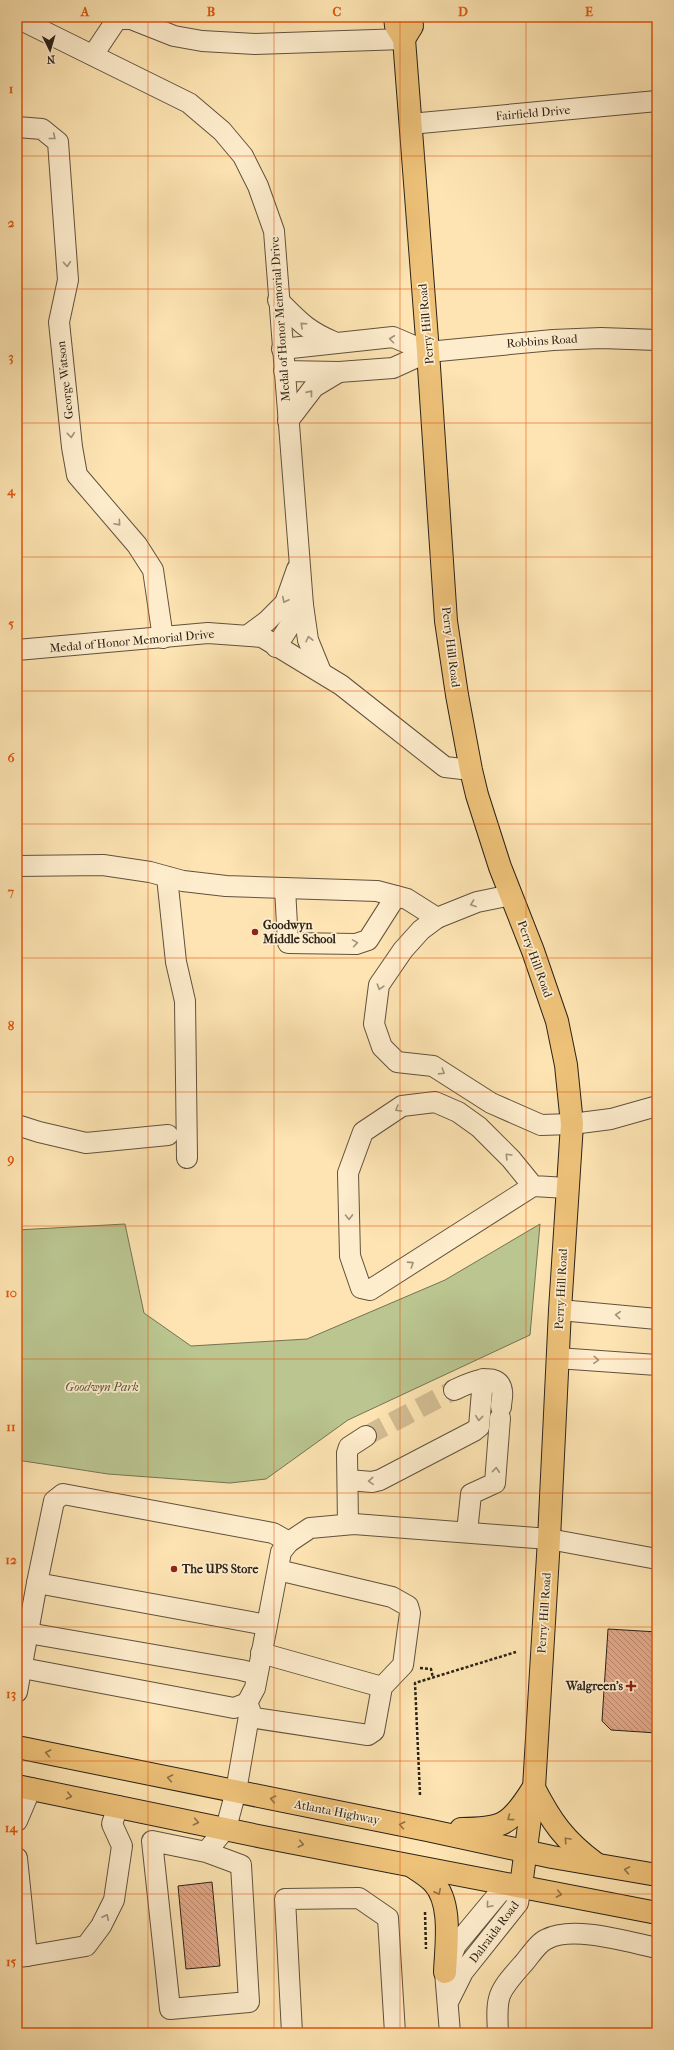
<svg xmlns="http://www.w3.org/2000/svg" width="674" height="2050" viewBox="0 0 674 2050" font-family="'IM FELL French Canon',serif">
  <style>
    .green { fill: #bac590; stroke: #737454 }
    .building { fill: url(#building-back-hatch); stroke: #2c2218 }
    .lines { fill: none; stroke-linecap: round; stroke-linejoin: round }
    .minor-tunnel { stroke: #d3bd93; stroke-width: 20; stroke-dasharray: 20 10; stroke-linecap: butt }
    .minor-casing { stroke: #60523e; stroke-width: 22 }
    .major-casing { stroke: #2c2218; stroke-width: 24 }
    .path { stroke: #2c2218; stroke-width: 2.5; stroke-dasharray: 3 2; stroke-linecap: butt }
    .minor { stroke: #feedcd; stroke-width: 20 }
    .major { stroke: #eec279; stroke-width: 22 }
    .oneway { stroke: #a0927c }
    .oneway2 { stroke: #8d7248 }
    .grid { fill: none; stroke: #df560d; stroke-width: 1; stroke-opacity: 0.55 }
    .poi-dot { fill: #8f2418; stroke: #feedcd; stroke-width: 1.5 }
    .labels { text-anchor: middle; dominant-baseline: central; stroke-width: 3.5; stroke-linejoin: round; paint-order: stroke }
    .street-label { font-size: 12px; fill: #2c2218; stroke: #feedcd }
    .poi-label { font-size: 12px; font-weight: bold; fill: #2c2218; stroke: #feedcd; text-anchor: start }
    .park-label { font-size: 12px; font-style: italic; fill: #57533c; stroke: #feedcd }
    .neatline { fill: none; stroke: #df560d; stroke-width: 1.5 }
    .grid-label { font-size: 13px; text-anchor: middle; font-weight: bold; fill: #df560d }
  </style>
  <defs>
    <pattern id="building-back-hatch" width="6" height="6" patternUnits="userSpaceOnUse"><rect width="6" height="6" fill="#e3a989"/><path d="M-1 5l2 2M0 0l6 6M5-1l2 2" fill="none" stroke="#b8896f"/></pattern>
  </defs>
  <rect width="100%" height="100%" fill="#fde4b2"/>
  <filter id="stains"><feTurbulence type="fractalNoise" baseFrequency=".005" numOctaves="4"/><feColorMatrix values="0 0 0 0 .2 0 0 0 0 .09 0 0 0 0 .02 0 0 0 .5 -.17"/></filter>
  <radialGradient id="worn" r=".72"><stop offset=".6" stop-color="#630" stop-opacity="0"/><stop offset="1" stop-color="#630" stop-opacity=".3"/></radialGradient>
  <polygon class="green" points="125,1224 144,1313 191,1346 307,1339 445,1280 540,1224 530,1335 348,1420 266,1479 230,1483 108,1474 17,1460 17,1230"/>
  <g class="building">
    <polygon points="608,1629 657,1632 657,1733 611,1730 602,1721"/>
    <polygon points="212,1882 220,1966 186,1969 178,1886"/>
  </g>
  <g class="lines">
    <polyline class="minor-tunnel" points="366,1436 454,1390"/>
    <g class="minor-casing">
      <g id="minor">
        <polyline points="17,18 189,103 222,131 243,156 258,186 274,231 303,605 276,647"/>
        <polyline points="93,55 117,19 131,19 174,36 202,41 255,44 404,39"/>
        <polyline points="410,124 657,101"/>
        <polyline points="17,127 42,129 58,142 68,280 59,322 72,447 77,475 137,545 153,570 163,638"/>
        <path d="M278 300C299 321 306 330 334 342"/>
        <polyline points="282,349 393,337 428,352"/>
        <polyline points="284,371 339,372 393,368 428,352 553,340 601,338 657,340"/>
        <polyline points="288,421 314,387 339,372"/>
        <polyline points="303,605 308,640 321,672"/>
        <polyline points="248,635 267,621 285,603 297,569"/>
        <polyline points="17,650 208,633 262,637 341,685 445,767 471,770"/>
        <polyline points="17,866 103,865 150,872 183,881 226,886 377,891 407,899 437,918"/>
        <polyline points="167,877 176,962 185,1001 187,1158"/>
        <polyline points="285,888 288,943 356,944 368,940 396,896"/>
        <polyline points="511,895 477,902 437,918 421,930 403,950 379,985 374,1024 382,1047 397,1062 433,1066 491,1103 541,1125 572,1124 611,1119 657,1106"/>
        <polyline points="17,1125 39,1132 86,1143 168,1135"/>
        <polyline points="533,1186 511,1159 479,1127 458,1112 435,1102 402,1106 363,1132 348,1173 350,1256 361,1288 370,1290 533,1186 567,1188"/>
        <polyline points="560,1310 657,1319"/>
        <polyline points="557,1358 657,1365"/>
        <path d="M454 1390C465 1385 499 1368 502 1391 503 1396 501 1402 501 1407"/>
        <polyline points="348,1480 372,1482 380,1480 474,1431 479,1427 483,1379"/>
        <polyline points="348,1524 347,1453 349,1447 366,1436"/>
        <polyline points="467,1532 471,1494 495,1483 500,1418"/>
        <polyline points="267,1625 37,1583 54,1501 63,1494 273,1533 289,1542"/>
        <polyline points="28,1633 241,1670 257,1674"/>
        <polyline points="261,1653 382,1687"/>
        <polyline points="17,1667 234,1708 247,1703 255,1688 281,1552 289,1542 310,1528 354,1524 549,1539 657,1559"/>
        <polyline points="17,1692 37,1583"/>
        <polyline points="249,1717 368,1735 374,1731 382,1687 403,1665 410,1613 408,1606 392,1597 278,1570"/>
        <polyline points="17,1821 31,1788"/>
        <polyline points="206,1852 152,1841 170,2009 249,2002 241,1865 206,1852 226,1828 236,1791 250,1710 247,1703"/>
        <polyline points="17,1858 27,1956 17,1957"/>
        <polyline points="27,1956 86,1946 101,1926 114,1900 122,1846 112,1824 118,1806"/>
        <polyline points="449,2000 463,1972 518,1903 521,1886 500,1892 456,1945 445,1972 450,2033"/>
        <polyline points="292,2033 285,1899 359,1898 388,1918 395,2033"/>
        <path d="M498 2033C496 1996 497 1993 522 1965 529 1958 537 1943 547 1939 573 1925 628 1942 657 1948"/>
      </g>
    </g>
    <g class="major-casing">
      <g id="major">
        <polyline points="395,17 396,26 404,39 428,352 446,621 457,695 471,770 477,795 500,867 533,951 557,1021 566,1065 572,1124 560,1310 549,1539 534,1788 521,1886"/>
        <polyline points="404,39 412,26 411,17"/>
        <polyline points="17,1747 427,1830 552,1857 657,1875"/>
        <polyline points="17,1786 263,1837 657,1913"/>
        <path d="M534 1788C551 1821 564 1840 595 1863"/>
        <path d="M461 1829C502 1829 510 1825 532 1790"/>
        <path d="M413 1867C420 1872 427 1876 433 1882 453 1903 446 1946 445 1972"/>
      </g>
    </g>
    <g class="path">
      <polyline points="420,1668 431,1669 433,1678"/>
      <polyline points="420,1795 415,1683 516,1652"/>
      <polyline points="425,1912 426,1949"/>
    </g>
    <use href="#minor" class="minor"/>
    <use href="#major" class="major"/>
  </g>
  <defs><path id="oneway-chevron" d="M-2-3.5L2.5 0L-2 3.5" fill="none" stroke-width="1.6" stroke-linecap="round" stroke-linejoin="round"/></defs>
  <g class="oneway">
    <use href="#oneway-chevron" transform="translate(53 137) rotate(39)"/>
    <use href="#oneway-chevron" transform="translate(67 264) rotate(86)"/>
    <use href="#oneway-chevron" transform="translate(303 325) rotate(-138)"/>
    <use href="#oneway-chevron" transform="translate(392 339) rotate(-173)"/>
    <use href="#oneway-chevron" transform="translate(310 393) rotate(-51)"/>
    <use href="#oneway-chevron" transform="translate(71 435) rotate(84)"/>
    <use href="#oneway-chevron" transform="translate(118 523) rotate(49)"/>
    <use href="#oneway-chevron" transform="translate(285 600) rotate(117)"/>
    <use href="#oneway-chevron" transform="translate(309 639) rotate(-103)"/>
    <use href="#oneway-chevron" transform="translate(473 904) rotate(160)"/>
    <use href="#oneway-chevron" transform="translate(355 943) rotate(-9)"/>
    <use href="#oneway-chevron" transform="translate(380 987) rotate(107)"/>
    <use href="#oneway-chevron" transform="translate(442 1072) rotate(32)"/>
    <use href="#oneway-chevron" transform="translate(398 1109) rotate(150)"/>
    <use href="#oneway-chevron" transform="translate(508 1156) rotate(-134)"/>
    <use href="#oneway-chevron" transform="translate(349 1217) rotate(89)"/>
    <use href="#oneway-chevron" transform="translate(411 1264) rotate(-33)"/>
    <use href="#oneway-chevron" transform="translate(618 1315) rotate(-175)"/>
    <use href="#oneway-chevron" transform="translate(596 1360) rotate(4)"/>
    <use href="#oneway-chevron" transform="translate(479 1418) rotate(96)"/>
    <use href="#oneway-chevron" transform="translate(496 1470) rotate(-86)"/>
    <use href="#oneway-chevron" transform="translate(371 1481) rotate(177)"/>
    <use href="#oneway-chevron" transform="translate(489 1905) rotate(130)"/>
    <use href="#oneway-chevron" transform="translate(106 1917) rotate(-65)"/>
  </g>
  <g class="oneway2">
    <use href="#oneway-chevron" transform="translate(48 1753) rotate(-169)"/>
    <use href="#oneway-chevron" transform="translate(170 1778) rotate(-169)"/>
    <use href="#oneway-chevron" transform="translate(69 1796) rotate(12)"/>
    <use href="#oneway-chevron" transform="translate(273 1799) rotate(-168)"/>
    <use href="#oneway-chevron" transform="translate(510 1818) rotate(144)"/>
    <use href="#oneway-chevron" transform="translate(196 1822) rotate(12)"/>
    <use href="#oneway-chevron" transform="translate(402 1825) rotate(-169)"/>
    <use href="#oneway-chevron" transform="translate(567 1840) rotate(-133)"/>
    <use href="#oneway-chevron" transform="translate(301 1844) rotate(11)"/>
    <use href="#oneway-chevron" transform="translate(627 1870) rotate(-170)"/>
    <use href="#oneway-chevron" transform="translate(438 1892) rotate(64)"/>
    <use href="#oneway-chevron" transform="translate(559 1894) rotate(11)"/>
  </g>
  <path class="grid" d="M148 17V2033M274 17V2033M400 17V2033M526 17V2033M17 156H657M17 289H657M17 423H657M17 557H657M17 691H657M17 824H657M17 958H657M17 1092H657M17 1226H657M17 1359H657M17 1493H657M17 1627H657M17 1761H657M17 1894H657"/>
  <g class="poi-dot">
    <circle cx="255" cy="932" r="4"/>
    <circle cx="174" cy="1569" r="4"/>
    <path d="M629 1680h4v4h4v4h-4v4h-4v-4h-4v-4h4z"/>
  </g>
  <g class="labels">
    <g class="street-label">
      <text transform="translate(533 113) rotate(-5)">Fairfield Drive</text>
      <text transform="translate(280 319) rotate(-94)">Medal of Honor Memorial Drive</text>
      <text transform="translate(426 324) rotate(-95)">Perry Hill Road</text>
      <text transform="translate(542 341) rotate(-4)">Robbins Road</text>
      <text transform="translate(65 380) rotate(-96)">George Watson</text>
      <text transform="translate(132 641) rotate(-5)">Medal of Honor Memorial Drive</text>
      <text transform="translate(451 647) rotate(83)">Perry Hill Road</text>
      <text transform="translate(535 959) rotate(70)">Perry Hill Road</text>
      <text transform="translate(561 1289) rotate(-87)">Perry Hill Road</text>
      <text transform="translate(544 1613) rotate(-86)">Perry Hill Road</text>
      <text transform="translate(337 1812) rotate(11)">Atlanta Highway</text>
      <text transform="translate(494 1932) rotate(-53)">Dalraida Road</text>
    </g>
    <g class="poi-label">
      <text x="263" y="925">Goodwyn<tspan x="263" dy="14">Middle School</tspan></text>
      <text x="182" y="1569">The UPS Store</text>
      <text x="623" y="1686" text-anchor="end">Walgreen's</text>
    </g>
    <g class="park-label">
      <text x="102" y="1387">Goodwyn Park</text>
    </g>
  </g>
  <rect width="674" height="2050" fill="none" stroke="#fde4b2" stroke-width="44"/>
  <g transform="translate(50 50) rotate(175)" stroke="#feedcd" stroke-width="3" paint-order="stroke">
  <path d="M0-3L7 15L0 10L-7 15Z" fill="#2c2218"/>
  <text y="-6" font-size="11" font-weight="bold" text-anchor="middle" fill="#2c2218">N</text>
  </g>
  <rect x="22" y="22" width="630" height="2006" class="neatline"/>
  <g class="grid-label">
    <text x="85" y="16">A</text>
    <text x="211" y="16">B</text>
    <text x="337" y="16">C</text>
    <text x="463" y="16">D</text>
    <text x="589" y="16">E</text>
    <text x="11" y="93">1</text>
    <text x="11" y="227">2</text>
    <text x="11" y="361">3</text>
    <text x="11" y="495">4</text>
    <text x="11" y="628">5</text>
    <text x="11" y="762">6</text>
    <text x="11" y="896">7</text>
    <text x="11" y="1030">8</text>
    <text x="11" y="1163">9</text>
    <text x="11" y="1297">10</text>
    <text x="11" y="1431">11</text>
    <text x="11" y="1564">12</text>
    <text x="11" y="1698">13</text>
    <text x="11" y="1832">14</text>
    <text x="11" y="1966">15</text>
  </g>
  <rect width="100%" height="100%" filter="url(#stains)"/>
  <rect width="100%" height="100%" fill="url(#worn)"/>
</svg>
